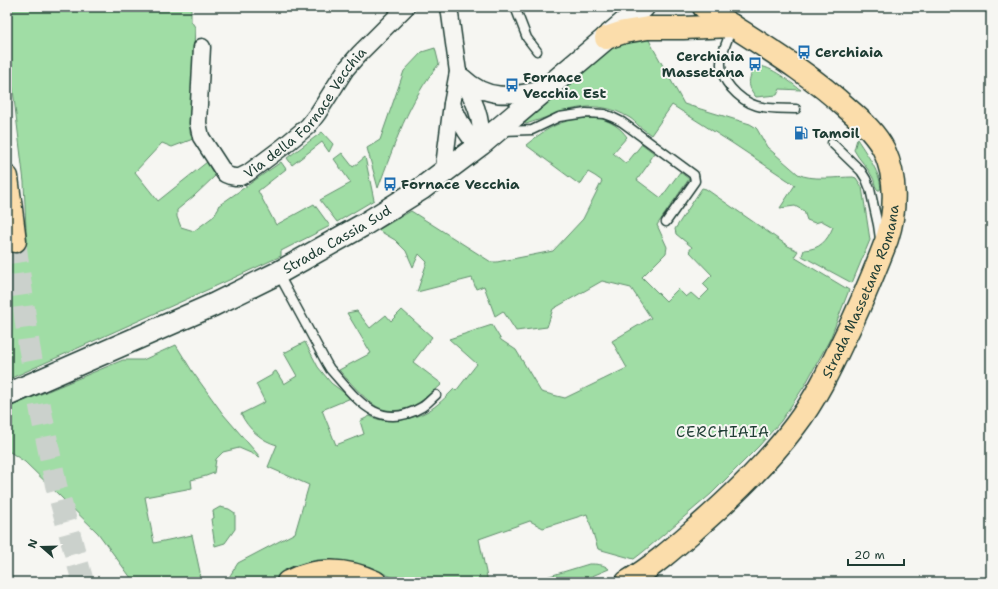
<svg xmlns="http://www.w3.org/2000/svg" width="998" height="589" viewBox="0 0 998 589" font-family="'Shantell Sans',sans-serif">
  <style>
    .green { fill: #a0dda5; stroke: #608d6c }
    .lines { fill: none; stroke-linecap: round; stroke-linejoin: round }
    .highway-tunnel { stroke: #cbd1cc; stroke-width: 22; stroke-dasharray: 22 11; stroke-linecap: butt }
    .lane-casing { stroke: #1f3d34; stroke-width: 11 }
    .street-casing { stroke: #1f3d34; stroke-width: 19 }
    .secondary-casing { stroke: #1f3d34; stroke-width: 25 }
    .primary-casing { stroke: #1f3d34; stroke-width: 25 }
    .highway-casing { stroke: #1f3d34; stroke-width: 25 }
    .lane { stroke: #f6f6f2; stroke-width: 8 }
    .street { stroke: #f6f6f2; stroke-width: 16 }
    .secondary { stroke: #f6f6f2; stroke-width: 22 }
    .primary { stroke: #fbddab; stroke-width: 22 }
    .highway { stroke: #fbddab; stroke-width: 22 }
    .labels { text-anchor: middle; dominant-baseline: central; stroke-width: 4; stroke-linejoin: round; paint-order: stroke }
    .poi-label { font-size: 14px; font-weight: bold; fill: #1f3d34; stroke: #f6f6f2; text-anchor: start }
    .street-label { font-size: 14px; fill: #1f3d34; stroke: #f6f6f2 }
    .neighbourhood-label { font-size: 15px; letter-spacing: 1px; fill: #1f3d34; stroke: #f6f6f2 }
  </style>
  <rect width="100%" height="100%" fill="#f6f6f2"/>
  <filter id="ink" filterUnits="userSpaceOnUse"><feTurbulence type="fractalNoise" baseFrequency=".025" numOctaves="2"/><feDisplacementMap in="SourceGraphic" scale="8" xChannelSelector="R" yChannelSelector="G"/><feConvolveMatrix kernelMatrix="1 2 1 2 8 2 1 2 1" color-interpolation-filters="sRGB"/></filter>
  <g filter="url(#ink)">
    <g class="green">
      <polygon points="7,7 191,7 191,21 195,27 190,132 193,139 172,147 162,143 135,172 158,201 207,162 215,176 194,196 177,210 177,217 181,227 194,231 214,216 219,208 218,206 281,162 286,169 258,191 276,225 314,204 330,226 281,251 281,256 227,281 7,380 7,238 23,235 26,229 24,182 7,40"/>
      <path d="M645 39 649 40 652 46 684 104 750 124 755 127 757 129 767 147 798 174C811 181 837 177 853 177L856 178 862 187 870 240 852 283 802 256 804 250C820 249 827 241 833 227L822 221 815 223 807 220 804 211 795 206 780 208 795 185 732 143 672 105 651 135C647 132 643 129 639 126 636 123 633 120 630 118 593 95 562 113 526 124L523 122 609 49 616 44Z"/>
      <path d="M435 48 439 64C408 101 395 144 378 188L367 148 380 140 404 71 422 52Z"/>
      <path d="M758 66C771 66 790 82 801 90L780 89 777 95 756 97C747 86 748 80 754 68Z"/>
      <path d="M600 118C612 123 619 126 627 137L613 153 626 164 642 144 654 153 649 160 650 162 637 180 661 198 680 172 689 179 657 225 667 247 666 253 642 277 666 301 678 289 686 297 691 293 699 300 709 290 703 284 712 275 689 251 692 247 676 234 675 229 702 188 706 189 765 230 788 246 798 251 794 257 849 290 830 339 805 385 781 421 759 446 711 494 643 552 634 559 598 549 587 514 543 528 530 521 479 539 488 582H404L370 568 346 562 326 560 308 563 287 572 270 582H226L238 563 295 533 309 485 268 467 277 445C262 441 248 429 241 414L265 402 256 384 272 375V373L276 371 284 384 297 376 284 353 305 342 318 367 331 383 351 398 322 410 336 445 364 434 360 421 370 416C386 425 412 420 428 411 437 406 446 397 454 389L456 391 477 364 449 339 492 325 501 340 516 350 541 392 565 398 627 368 612 341 651 318 631 288 602 281 553 309 547 327 516 331 503 311 495 316 484 286 476 289 472 278 417 292 427 262 419 254 413 267 406 251 395 240 378 230 411 211 491 262H497L553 251 583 219 602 181 595 176 588 172 580 185 526 145C542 132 555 123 575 119 583 118 592 119 600 118Z"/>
      <polygon points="322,132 333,144 329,152 322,142 292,165 287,158"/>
      <path d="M857 139C864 150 884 178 880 190H878C874 186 875 182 873 178 868 167 859 160 854 150Z"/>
      <polygon points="342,153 353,167 365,157 374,200 337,222 320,200 351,183 334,159"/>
      <path d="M402 310 432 337 413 362 442 384C426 399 406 416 382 409 369 405 349 381 339 370L371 353 347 313 357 311 370 328 386 315 391 321Z"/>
      <polygon points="176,345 192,371 223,414 260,457 239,448 223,452 216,459 214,473 206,476 191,480 192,488 145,497 154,543 192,535 200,572 198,582 134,582 98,533 25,462 7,450 7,408 123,360 143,360"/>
      <polygon points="220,507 229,509 235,513 235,529 225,543 215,546 211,519 214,518 213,511"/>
      <path d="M589 564C596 564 604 564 609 569L578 582H538L543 578Z"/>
    </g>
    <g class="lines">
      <polyline class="highway-tunnel" points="15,241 29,346 42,417 56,485 83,582"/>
      <g class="lane-casing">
        <g id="lane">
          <polyline points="515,7 527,38 537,51"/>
          <path d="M732 27C729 38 720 54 721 65 721 73 726 82 731 88 751 111 768 108 796 109"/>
          <polyline points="503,131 532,130 559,117 586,113 604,114 612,117 622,122 694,175 695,181 666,222"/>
          <polyline points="832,143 861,171 866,179 870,189 878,225 880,239"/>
          <path d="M278 273 327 364 330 369C356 398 378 433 422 407 427 404 431 399 436 395"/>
        </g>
      </g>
      <g class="street-casing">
        <g id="street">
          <path id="s1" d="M202 47 198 123 201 137 225 174 230 176 235 177H240L248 173 284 146 308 126 318 113 346 69 359 54 406 7"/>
          <path d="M463 77C489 102 513 95 545 89"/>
          <path d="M452 104C457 115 462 127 470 137 472 140 477 142 481 144 483 114 472 97 458 72"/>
          <polyline points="444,172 445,158 452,104 458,72 449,7"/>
        </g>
      </g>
      <g class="secondary-casing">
        <g id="secondary">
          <path id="s2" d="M7 395 213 305 278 273 365 224 421 189 481 144 643 7"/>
        </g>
      </g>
      <g class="primary-casing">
        <g id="primary">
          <polyline points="606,38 624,32 648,28 683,28 733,26"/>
          <path d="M288 582C316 567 347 569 375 582"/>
          <path id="s3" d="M627 582C654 566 677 545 701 524 734 495 768 462 795 426 815 400 830 369 844 339 860 307 874 273 887 239 896 211 897 178 884 150 876 134 862 121 848 109 805 69 753 40 704 7"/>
        </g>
      </g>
      <g class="highway-casing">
        <polyline id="highway" points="7,177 15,241"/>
      </g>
      <use href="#lane" class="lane"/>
      <use href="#street" class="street"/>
      <use href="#secondary" class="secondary"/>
      <use href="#primary" class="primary"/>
      <use href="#highway" class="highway"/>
    </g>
  </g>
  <defs>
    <g id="bus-bare" transform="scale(1.08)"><path d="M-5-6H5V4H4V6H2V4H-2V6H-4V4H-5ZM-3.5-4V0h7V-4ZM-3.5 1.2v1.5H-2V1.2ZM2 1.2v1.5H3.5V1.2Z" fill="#1f6fb2" stroke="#f6f6f2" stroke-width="2.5" paint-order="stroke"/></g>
    <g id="fuel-bare" transform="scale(1.08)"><path d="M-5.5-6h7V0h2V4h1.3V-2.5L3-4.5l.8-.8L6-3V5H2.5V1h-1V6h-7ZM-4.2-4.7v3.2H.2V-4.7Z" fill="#1f6fb2" stroke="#f6f6f2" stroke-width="2.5" paint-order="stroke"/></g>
  </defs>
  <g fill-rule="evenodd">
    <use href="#bus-bare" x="804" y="52"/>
    <use href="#bus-bare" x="755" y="64"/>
    <use href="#bus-bare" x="512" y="85"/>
    <use href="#fuel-bare" x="801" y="133"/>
    <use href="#bus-bare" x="390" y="184"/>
  </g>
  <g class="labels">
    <g class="poi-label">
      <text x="815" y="52">Cerchiaia</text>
      <text x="744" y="56" text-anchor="end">Cerchiaia<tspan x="744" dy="16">Massetana</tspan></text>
      <text x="523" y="77">Fornace<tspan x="523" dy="16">Vecchia Est</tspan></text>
      <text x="812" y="133">Tamoil</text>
      <text x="401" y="184">Fornace Vecchia</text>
    </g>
    <g class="street-label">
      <text stroke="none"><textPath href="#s1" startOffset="243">Via della Fornace Vecchia</textPath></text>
      <text stroke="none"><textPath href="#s2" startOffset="365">Strada Cassia Sud</textPath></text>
      <text stroke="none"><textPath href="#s3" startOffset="381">Strada Massetana Romana</textPath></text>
    </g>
    <g class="neighbourhood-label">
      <text x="723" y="432">CERCHIAIA</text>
    </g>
  </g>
  <rect width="998" height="589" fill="none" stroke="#f6f6f2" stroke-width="24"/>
  <rect x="12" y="12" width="974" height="565" fill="none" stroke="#1f3d34" stroke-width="1.5" filter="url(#ink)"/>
  <g transform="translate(42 547) rotate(290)" stroke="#f6f6f2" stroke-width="3" paint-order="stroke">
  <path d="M0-3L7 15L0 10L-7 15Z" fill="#1f3d34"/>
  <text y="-6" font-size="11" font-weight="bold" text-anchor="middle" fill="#1f3d34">N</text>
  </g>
  <path d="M848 559v6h56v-6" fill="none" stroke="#1f3d34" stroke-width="2"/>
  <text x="854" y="559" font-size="12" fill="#1f3d34" stroke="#f6f6f2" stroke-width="3" paint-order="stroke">20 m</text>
</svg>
